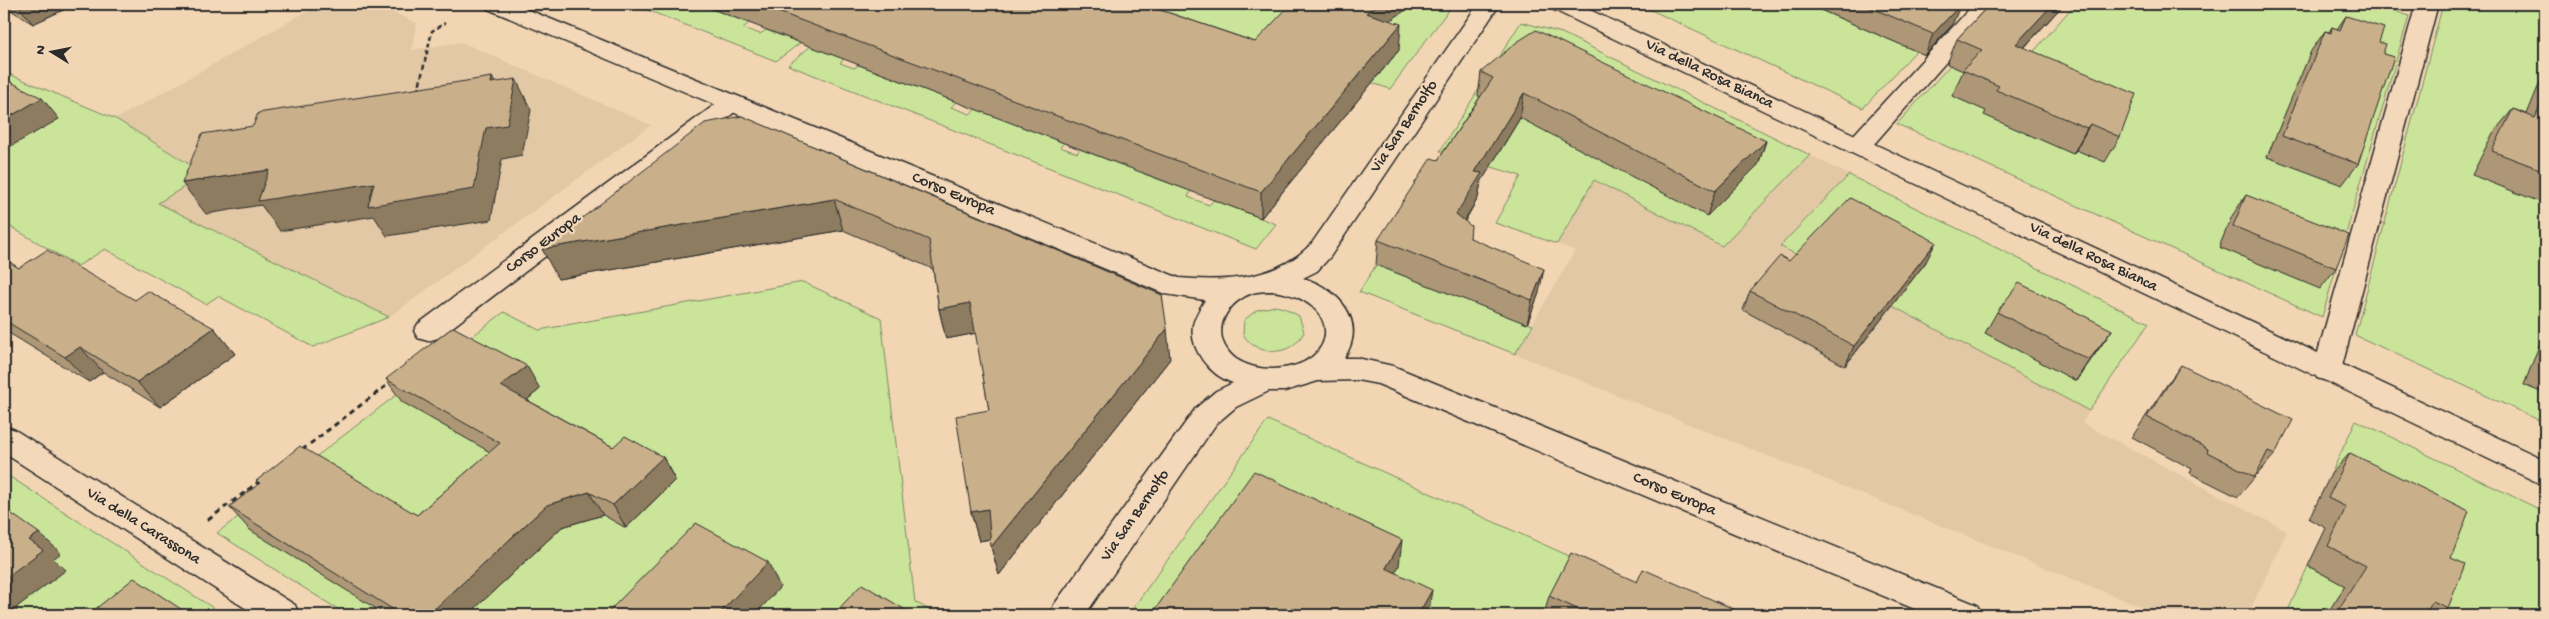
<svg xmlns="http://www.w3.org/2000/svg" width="2549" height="619" viewBox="0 0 2549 619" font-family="'Gochi Hand',sans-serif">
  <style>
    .built { fill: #e2c8a5 }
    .green { fill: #cae49a; stroke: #7a8862 }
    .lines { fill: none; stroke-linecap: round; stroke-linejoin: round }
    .street-casing { stroke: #2b2b2b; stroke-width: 3 }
    .secondary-casing { stroke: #2b2b2b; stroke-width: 3 }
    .path-far1 { stroke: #2b2b2b; stroke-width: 2.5; stroke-dasharray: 4.5 3; stroke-linecap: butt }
    .path { stroke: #2b2b2b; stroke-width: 3; stroke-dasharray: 5.5 4.5; stroke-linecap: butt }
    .street { fill: #f3d8ba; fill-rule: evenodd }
    .secondary { fill: #f3d8ba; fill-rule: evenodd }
    .wall { fill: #ad9777; stroke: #2b2b2b }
    .shaded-wall { fill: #8d7b61; stroke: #2b2b2b }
    .building { fill: #c9b08a; stroke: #2b2b2b }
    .labels { text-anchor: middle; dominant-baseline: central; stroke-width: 4.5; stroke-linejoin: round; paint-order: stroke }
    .street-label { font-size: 16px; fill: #2b2b2b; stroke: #f3d8ba }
  </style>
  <rect width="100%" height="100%" fill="#f2d6b3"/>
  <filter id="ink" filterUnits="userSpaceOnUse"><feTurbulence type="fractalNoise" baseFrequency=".02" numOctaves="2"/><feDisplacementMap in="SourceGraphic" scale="10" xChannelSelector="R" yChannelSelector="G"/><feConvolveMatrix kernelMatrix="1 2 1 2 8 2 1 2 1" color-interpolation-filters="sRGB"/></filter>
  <g filter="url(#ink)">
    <g class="built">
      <polygon points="320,4 373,4 417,23 412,50 461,42 651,125 389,317 157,203 204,173 116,119"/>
      <polygon points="1810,155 1849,175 1780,247 2089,411 2082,423 2287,531 2248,615 2162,615 1515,354 1575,251 1557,244 1594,180 1722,246"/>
    </g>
    <g class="green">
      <polygon points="632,4 714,4 712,9 749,23 743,28 760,34 766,30 800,43 776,61"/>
      <polygon points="1141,4 1449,4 1450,8 1390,89 1372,83 1399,50 1272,49"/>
      <polygon points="1638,4 1806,4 1916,51 1863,108"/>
      <polygon points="2075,4 2376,4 2409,16 2322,317 1897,124 1970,43 2022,65"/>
      <polygon points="2443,4 2545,4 2545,423 2355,335"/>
      <polygon points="1521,22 1562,33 1810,155 1722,246 1594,180 1557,244 1495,223 1521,176 1440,151"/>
      <polygon points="811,46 844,59 840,63 854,68 859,65 956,102 951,107 970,114 976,109 1064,143 1060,147 1077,153 1080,149 1124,166 1130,160 1144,174 1191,191 1188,197 1209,205 1214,200 1276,224 1256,249 788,65"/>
      <polygon points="4,72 116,119 205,174 158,203 389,317 313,347 218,296 206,304 105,249 78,266 4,223"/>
      <polygon points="1849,175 2149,323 2089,411 1780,246"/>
      <polygon points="1376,265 1533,325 1515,354 1359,292"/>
      <polygon points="803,282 881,318 915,602 939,615 347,615 217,533 504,312 539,330"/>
      <path d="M1275 306 1284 308 1299 316 1304 332C1292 357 1257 358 1243 334L1244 320 1257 310Z"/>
      <polygon points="1268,420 1700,615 1128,615"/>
      <polygon points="2356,420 2545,512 2545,615 2430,615 2331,474"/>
      <polygon points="4,473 224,615 4,615"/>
      <polygon points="2308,566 2400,615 2286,615"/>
    </g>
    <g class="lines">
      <g class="street-casing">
        <g id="street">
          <polygon points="1974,4 1997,4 1867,152 1858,154 1849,152 1846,146 1849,140"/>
          <polygon points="2416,4 2438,4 2341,370 2337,378 2327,381 2317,378 2313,370"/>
          <polygon points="732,96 740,98 744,103 740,108 438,338 428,341 418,338 414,331 418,324 724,98"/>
          <polygon points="4,426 15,430 295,605 299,615 256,615 4,453"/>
        </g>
      </g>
      <g class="secondary-casing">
        <g id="secondary">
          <path d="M485 4H514L1179 278C1225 282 1278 280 1312 243L1478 4H1500L1330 257 1317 271 1303 278C1339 289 1368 322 1344 358H1357L1393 366 1977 605 1982 615H1929L1378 384 1357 380 1318 381 1285 391H1269L1236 407 1216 424 1085 615H1050L1054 605 1196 408 1216 391 1233 383C1211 376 1189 350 1193 325 1195 316 1200 308 1205 300L1165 294 488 9ZM1273 291C1344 300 1341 367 1273 369 1260 369 1247 366 1236 359 1209 338 1222 305 1250 294 1257 291 1266 291 1273 291Z"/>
          <polygon points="1549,4 1577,4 2545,460 2545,486 1552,9"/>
        </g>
      </g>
      <polyline class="path-far1" points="418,91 432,31 445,23"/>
      <g class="path">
        <polyline points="302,450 391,382"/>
        <polyline points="208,520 261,480"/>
      </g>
      <use href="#street" class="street"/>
      <use href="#secondary" class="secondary"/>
    </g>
    <g class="wall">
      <polygon points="4,4 76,4 33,24 4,6"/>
      <polygon points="699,4 1143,4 1255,42 1390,21 1399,50 1261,218"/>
      <polygon points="1809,4 1960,4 1952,25 1925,55 1809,5"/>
      <polygon points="1990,4 2064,4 2024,48 2120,137 2105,162 2076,150 2073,154 1984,115 1986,111 1952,96 1963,71 1947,64 1957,39"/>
      <polygon points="2346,16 2379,42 2383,54 2358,164 2342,185 2267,157 2311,51 2325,31 2329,32 2332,27 2337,29"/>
      <polygon points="2545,70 2545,204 2472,175 2493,133 2513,109 2527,114"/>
      <polygon points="1481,72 1766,141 1758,165 1707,216 1520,118 1481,182 1478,198 1465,221 1470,238 1539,293 1527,324 1376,265 1378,240 1438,160 1480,97 1478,96"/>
      <polygon points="705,123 1170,359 999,575 991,547 991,539 979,541 971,512 989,410 976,333 946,339 939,309 933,269 843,230 558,279"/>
      <polygon points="2246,195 2336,268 2320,289 2219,247 2232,216"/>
      <polygon points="4,259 19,268 135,300 214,328 235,354 160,407 103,372 89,382 4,330"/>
      <polygon points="1789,261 1926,262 1845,366 1743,310 1750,291"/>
      <polygon points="1997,312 2112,330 2098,350 2076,381 1985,333"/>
      <polygon points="2545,330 2545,394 2524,385"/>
      <polygon points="2181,365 2275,454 2257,475 2256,474 2255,477 2238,497 2190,473 2192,469 2132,437 2166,386"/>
      <polygon points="386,379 540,389 527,400 613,447 663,457 675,480 626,528 603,515 562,527 468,615 386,615 250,530 229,507 259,484 256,481 417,515 490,452 402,402"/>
      <polygon points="2350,453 2451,558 2448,608 2440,615 2326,615 2345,586 2308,566 2326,528 2309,519 2331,474"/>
      <polygon points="1637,582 1747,615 1544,615 1549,596"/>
    </g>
    <g class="shaded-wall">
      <polygon points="17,4 76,4 33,24"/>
      <polygon points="1379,4 1415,4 1364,38 1366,13"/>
      <polygon points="1961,4 1952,25 1925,55 1933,34"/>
      <polygon points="2053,4 2064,4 2004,69 2016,44"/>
      <polygon points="1401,24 1399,50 1261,218 1261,192"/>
      <polygon points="492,77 507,107 491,83"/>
      <polygon points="516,79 531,110 522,155 502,159 491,220 387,236 374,216 280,231 261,205 206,214 182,183 269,170 374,183 486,128"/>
      <polygon points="1524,93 1520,118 1481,182 1478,198 1453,239 1456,214 1475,172"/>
      <polygon points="42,98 59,119 6,149 4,146 4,120"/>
      <polygon points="2090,124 2076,150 2073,154 2087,128"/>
      <polygon points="1766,141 1758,165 1707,216 1715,191"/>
      <polygon points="834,199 843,230 558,279 542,249"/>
      <polygon points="1936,242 1926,262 1845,366 1854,346"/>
      <polygon points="1544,269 1539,293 1527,324 1532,300"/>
      <polygon points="970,303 977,333 946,339 939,309"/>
      <polygon points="214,328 235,354 160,407 137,382"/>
      <polygon points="1167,329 1170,359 999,575 991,547"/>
      <polygon points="2112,330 2098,350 2076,381 2089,360"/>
      <polygon points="80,347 103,372 89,382 65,357"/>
      <polygon points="527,366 540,389 516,409 501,386"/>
      <polygon points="663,457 675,480 626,528 613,505"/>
      <polygon points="589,492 603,515 562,527 468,615 428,615 547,505"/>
      <polygon points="988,509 996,538 979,541 971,512"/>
      <polygon points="39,533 61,553 53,559 66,570 17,607 16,615 4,615 4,579 29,540"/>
      <polygon points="1402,540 1399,566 1383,593 1386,568"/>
      <polygon points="768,562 780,587 755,615 718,615"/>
      <polygon points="1432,590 1428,615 1418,615"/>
    </g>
    <g class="building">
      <polygon points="757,4 1143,4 1255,42 1291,4 1379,4 1366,13 1401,24 1261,192"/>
      <polygon points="1862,4 1961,4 1933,34"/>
      <polygon points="1990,4 2053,4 2016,44 2136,94 2120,137 2090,124 2087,128 1996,90 1999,86 1963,70 1982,50 1957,39"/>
      <polygon points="2346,16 2384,28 2379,42 2386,44 2383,54 2394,57 2358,164 2282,136 2325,31 2331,33 2332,27 2340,30"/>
      <polygon points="1536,30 1766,141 1715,191 1524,93 1475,172 1482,173 1456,214 1471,226 1470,238 1544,269 1532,300 1378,240 1431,158 1438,160 1493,78 1481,72 1517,42"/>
      <polygon points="492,77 491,83 516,79 507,125 486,128 474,189 368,206 374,183 258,201 269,170 182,183 202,134 253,126 258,113"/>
      <polygon points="4,79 5,79 42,98 4,120"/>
      <polygon points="2545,94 2545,171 2492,151 2513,109 2535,118"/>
      <polygon points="742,116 1162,295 1167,329 991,547 988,509 971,512 956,416 989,410 970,303 939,309 929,240 834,199 542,249 705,123"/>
      <polygon points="2246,195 2349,235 2336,268 2233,226"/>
      <polygon points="1850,198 1936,242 1854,346 1750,291 1780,256 1789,261"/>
      <polygon points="47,250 135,300 148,291 214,328 137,382 80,347 65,357 4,320 4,259 19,268"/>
      <polygon points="2019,283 2112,330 2089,360 1997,312"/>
      <polygon points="453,327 527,366 501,386 613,447 625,436 663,457 613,505 589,492 547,505 428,615 402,615 229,507 260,483 256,481 300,446 417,515 500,443 386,379"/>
      <polygon points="2181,365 2293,420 2275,454 2268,451 2255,477 2207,452 2208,449 2147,417"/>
      <polygon points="2350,453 2469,511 2451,558 2465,564 2448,608 2433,601 2425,615 2335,615 2366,566 2328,546 2346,507 2328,498"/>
      <polygon points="1254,471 1402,540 1386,568 1432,590 1418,615 1151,615"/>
      <polygon points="9,512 39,533 29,540 43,550 4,579 4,515"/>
      <polygon points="696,523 768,562 718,615 605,615"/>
      <polygon points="1571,553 1637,582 1643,569 1747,615 1590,615 1549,596"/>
      <polygon points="134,578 190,615 88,615"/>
      <polygon points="862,584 914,615 833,615"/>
    </g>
  </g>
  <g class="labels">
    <g class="street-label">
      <text transform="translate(1709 75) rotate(26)">Via della Rosa Bianca</text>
      <text transform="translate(1405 127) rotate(-56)">Via San Bernolfo</text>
      <text transform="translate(953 195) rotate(23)">Corso Europa</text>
      <text transform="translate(544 244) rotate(-37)">Corso Europa</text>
      <text transform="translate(2093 258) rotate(26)">Via della Rosa Bianca</text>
      <text transform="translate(1674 495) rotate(23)">Corso Europa</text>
      <text transform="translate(1136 516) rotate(-55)">Via San Bernolfo</text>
      <text transform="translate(143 527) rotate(32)">Via della Carassona</text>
    </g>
  </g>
  <rect width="2549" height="619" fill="none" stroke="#f3d8ba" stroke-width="20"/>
  <rect x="10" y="10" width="2529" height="599" fill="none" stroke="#2b2b2b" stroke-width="2" filter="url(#ink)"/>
  <g transform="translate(52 52) rotate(280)" stroke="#f3d8ba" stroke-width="4" paint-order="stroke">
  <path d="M0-4L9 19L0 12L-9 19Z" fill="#2b2b2b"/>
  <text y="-8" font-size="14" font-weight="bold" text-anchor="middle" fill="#2b2b2b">N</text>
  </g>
</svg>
